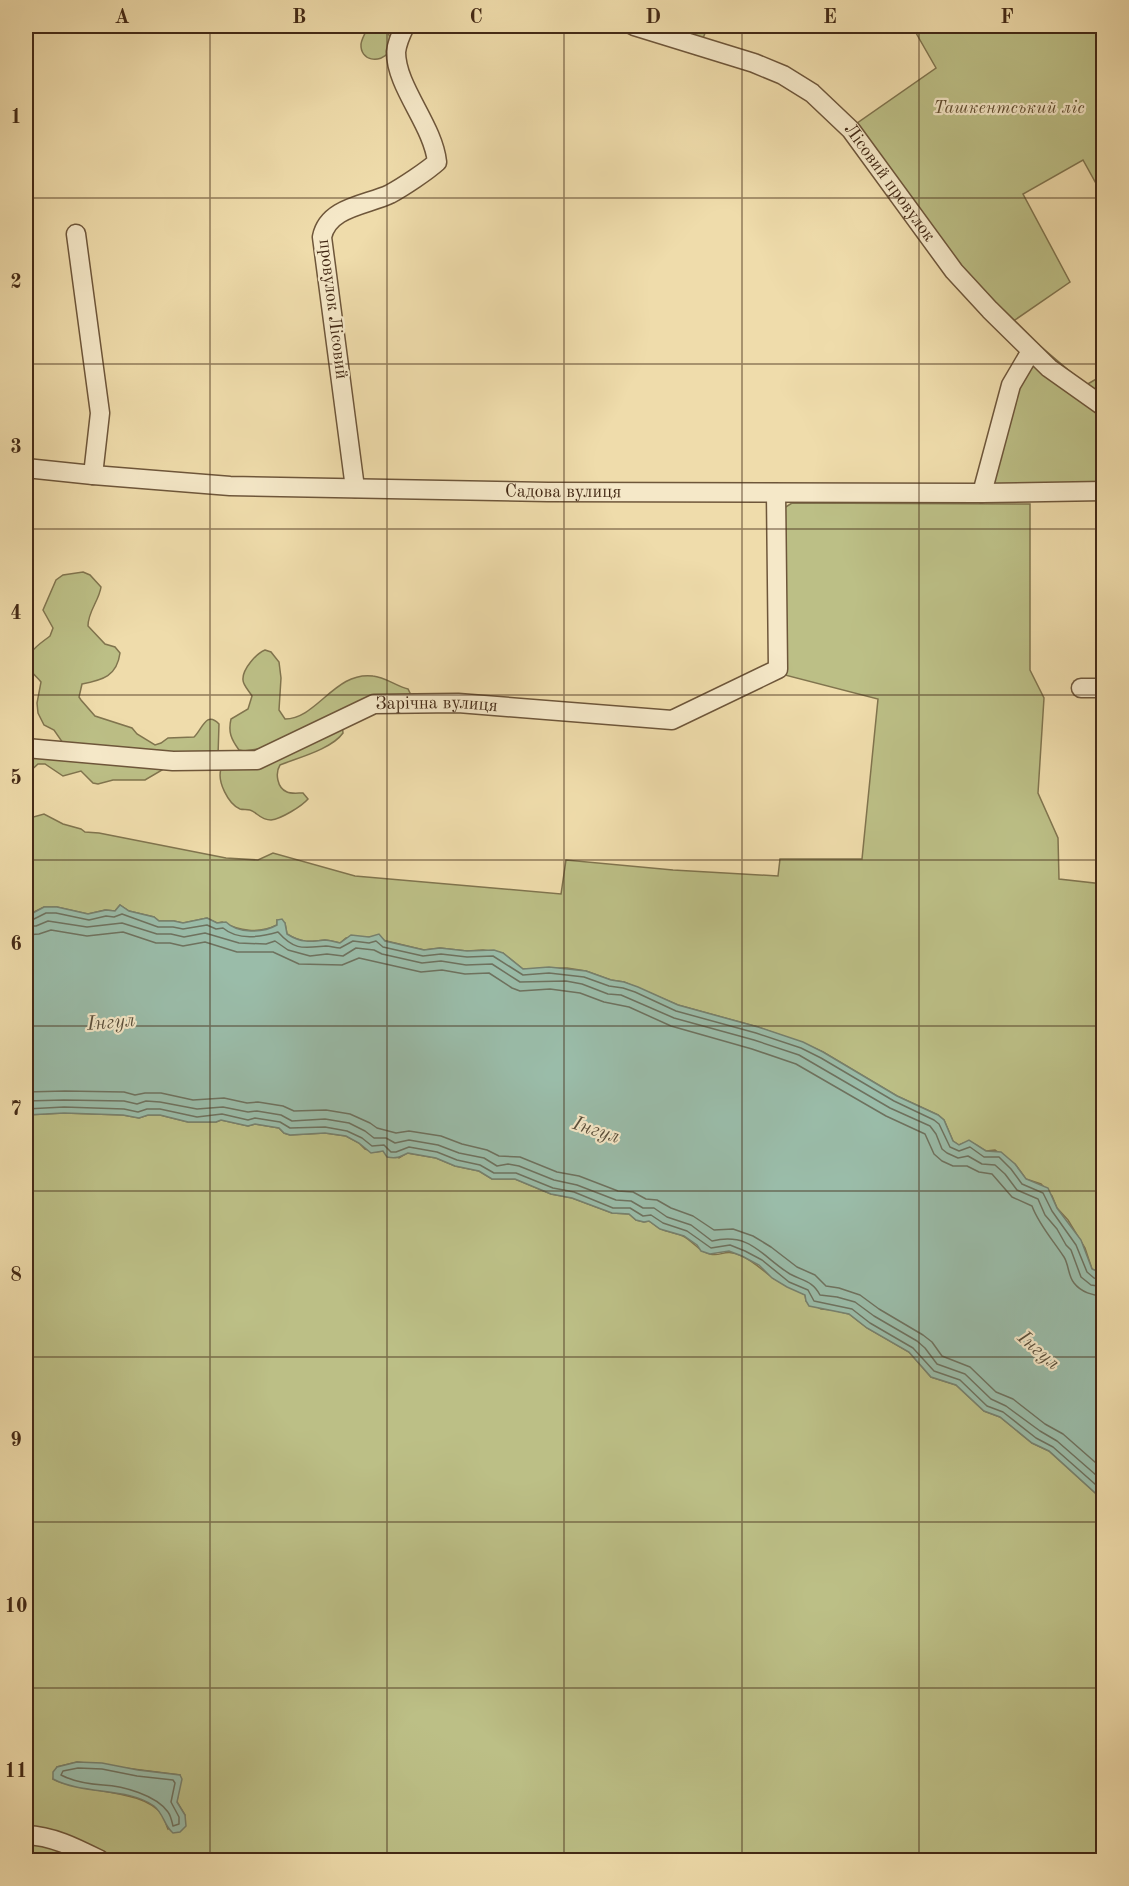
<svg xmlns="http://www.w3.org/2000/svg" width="1129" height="1886" viewBox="0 0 1129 1886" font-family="'Old Standard TT',serif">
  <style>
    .green { fill: #bcbf86; stroke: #80744e; stroke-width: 1.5; fill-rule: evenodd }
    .water { fill: #9abca9; stroke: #77816e; stroke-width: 1.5 }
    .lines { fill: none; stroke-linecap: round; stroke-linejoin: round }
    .shore { stroke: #6e725f; stroke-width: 1.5 }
    .minor-casing { stroke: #6e563a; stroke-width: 21 }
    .minor { stroke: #f5e8c8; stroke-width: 18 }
    .grid { fill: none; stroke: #432915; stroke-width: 1.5; stroke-opacity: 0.55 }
    .labels { text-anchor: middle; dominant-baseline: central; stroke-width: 4.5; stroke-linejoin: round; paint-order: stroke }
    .park-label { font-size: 18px; font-style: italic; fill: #614e31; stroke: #f5e8c8 }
    .street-label { font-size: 18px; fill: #432915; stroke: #f5e8c8 }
    .water-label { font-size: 20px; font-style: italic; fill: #594e3a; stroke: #f5e8c8 }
    .neatline { fill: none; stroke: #432915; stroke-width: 2 }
    .grid-label { font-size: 20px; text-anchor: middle; font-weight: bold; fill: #432915 }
  </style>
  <rect width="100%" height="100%" fill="#efdcab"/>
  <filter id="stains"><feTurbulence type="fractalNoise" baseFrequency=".00333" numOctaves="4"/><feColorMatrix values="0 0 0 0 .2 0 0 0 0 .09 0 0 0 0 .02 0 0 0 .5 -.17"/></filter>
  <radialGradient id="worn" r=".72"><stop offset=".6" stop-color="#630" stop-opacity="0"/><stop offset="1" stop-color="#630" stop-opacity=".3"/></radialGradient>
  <g class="green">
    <path d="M369 26H385L392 42C391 45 391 49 389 52 380 64 360 61 361 44 362 37 366 32 369 26Z"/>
    <polygon points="655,26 708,26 701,43"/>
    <polygon points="912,26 1103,26 1103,196 1083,160 1023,194 1070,282 1012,322 1086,385 1103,375 1103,403 992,308 853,126 936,68"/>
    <polygon points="1027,359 1103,411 1103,482 995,485 990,483"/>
    <path d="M792 503 1030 504V670L1044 698 1038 793 1058 838 1059 879 1103 884V1274L1092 1269 1085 1248 1068 1220 1057 1208 1052 1196 1041 1184 1026 1179 1015 1164 995 1150 986 1151C976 1146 972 1138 959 1145L953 1141 944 1120 938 1115 897 1096 823 1052 803 1043 758 1027 678 1005 624 982 611 980 586 971 567 968 523 969 503 953 483 950 467 951 440 948 424 950 370 937 346 938 340 943C335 942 329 940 325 940 310 942 301 943 287 934L285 923 277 920V925C259 934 239 931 222 922L217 923 207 918 183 923 174 921H159L154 917 129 911 120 905 115 911 105 910 88 914 57 907H44L32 913H26V819L44 814 63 824 81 829 85 832 99 833 226 858 258 860 273 853 355 876 561 894 566 860 673 870 778 876 780 859H862L878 699 781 674 784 508Z"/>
    <path d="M83 572 90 575 101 587C99 601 88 611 88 626L105 644 115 647 120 653C117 676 103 680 82 684L79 697 81 700 95 716 132 728 137 734 155 745 161 743 168 738 194 737C202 730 206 710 219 724L218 756 206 766 195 770 167 767 145 780H113L98 784 93 783 81 771 63 776 45 764H38L26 775V753L63 743 54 730 44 725 38 713 37 703 41 682C38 678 34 675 31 671 21 654 40 644 50 636L53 628 43 610 56 580 63 575Z"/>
    <path d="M265 650 271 652 279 662 281 678 279 710 285 719C317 719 335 671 373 676 385 677 396 686 408 689L412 697C393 699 353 698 341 713L343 733C332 749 297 758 280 765 275 773 277 788 287 792 291 794 298 793 303 793L308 799C302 806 281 819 271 820 260 820 257 812 250 810 247 809 243 810 240 809 228 804 217 781 221 769L260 751 258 749 244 751 239 750C231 739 228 732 231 719L248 709 252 696C249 691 243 685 243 680 242 669 257 653 265 650Z"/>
    <path d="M64 1113 123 1115 139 1118 148 1115H160L188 1122H216L221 1120 248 1126 255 1124 279 1128 284 1133 290 1135 325 1133 346 1136 359 1143 365 1149 376 1152 383 1151 399 1158 407 1153 436 1158 455 1166 479 1171 492 1179H515L551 1194 572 1198 612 1213 629 1214 636 1220 644 1222 649 1221C653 1223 656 1227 661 1229 668 1232 676 1233 683 1236 693 1241 699 1252 710 1254 722 1257 724 1248 742 1256 755 1262 764 1272 776 1280 785 1286 796 1289 805 1295L806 1301 821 1309 833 1310 849 1314 867 1328 909 1352 931 1377 956 1385 984 1411 1000 1417 1032 1443 1049 1451 1103 1500V1860H26V1115ZM77 1762 180 1775 177 1802 185 1815 168 1829C166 1825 165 1819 163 1816 146 1788 82 1794 53 1779L57 1767Z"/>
  </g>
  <g class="water">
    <path d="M120 905 129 911 154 917 159 921H174L183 923 207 918 217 923 226 922C238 934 263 933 277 925V920L282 919 285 923 287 934C301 943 311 942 325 940 329 940 335 942 340 943L351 935 369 937 379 934 385 941 424 950 440 948 467 951 494 950 503 953 523 969 549 967 586 971 611 980 624 982 638 987 678 1005 758 1027 803 1042 823 1052 897 1096 938 1115 944 1120 953 1141 959 1145 969 1140 986 1151 1001 1152 1015 1164 1026 1179 1048 1188 1057 1208 1081 1240 1092 1269 1103 1274V1500L1049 1451 1032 1443 1000 1417 984 1411 956 1385 931 1377 909 1352 867 1328 849 1314 809 1306 806 1301 805 1295 787 1287 772 1278 759 1265 742 1256 729 1251 710 1254 701 1251 697 1245 684 1236 660 1229 649 1221 644 1222 636 1220 629 1214 612 1213 572 1198 551 1194 515 1179H492L479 1171 455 1166 436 1158 408 1153C400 1157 396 1159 387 1157L383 1151 371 1153 359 1143 346 1136 325 1133 290 1135 284 1133 279 1128 255 1124 248 1126 221 1120 216 1122H188L160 1115H148L139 1118 123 1115 64 1113 26 1115V913H33L44 907H57L88 914 106 910 115 911Z"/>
    <path d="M77 1762 102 1763 138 1770 180 1775 182 1779 177 1802 185 1815 186 1826 180 1832 173 1833C164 1826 164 1814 154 1806 128 1787 83 1795 53 1779V1772L57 1767Z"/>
  </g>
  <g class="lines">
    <g class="shore">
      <path d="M26 919H34L46 913H56L89 920 106 916 114 917 122 914 158 927H173L183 929 207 925 216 929 223 928C238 941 261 937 278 932 295 951 303 948 326 946 330 946 336 948 340 948L353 941 369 943 376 941 383 947 423 956 441 954 467 957 493 956 523 975 549 973 584 977 609 986 623 988 635 992 676 1011 756 1033 801 1048 821 1058 894 1101 934 1120 939 1124 950 1147 959 1151 970 1147 984 1157H999L1011 1169 1022 1184 1043 1193 1052 1211 1076 1245 1087 1272 1094 1278 1104 1280"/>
      <polyline points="26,926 36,926 48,921 87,927 122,923 157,934 171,934 184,937 205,933 239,943 266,944 275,941 288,950 310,956 327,954 343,956 356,948 374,950 382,954 422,963 441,961 466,965 492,964 520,982 566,981 582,984 608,994 621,995 674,1018 754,1040 799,1055 890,1108 930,1126 936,1134 942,1149 947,1153 958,1158 968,1156 982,1164 995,1165 1005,1174 1017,1190 1038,1199 1045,1215 1057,1229 1066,1245 1071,1250 1081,1277 1091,1285 1104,1287"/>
      <path d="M26 935 39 934 51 930 87 936 123 932 156 943H170L183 946 205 942 237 952H273L299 964 342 965 359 958 421 972 442 970 465 974 489 973 512 988 520 991 550 989 580 993 604 1002 629 1007 671 1026 752 1049 796 1064 886 1116 925 1134 934 1154 942 1161 953 1166H967L979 1172 992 1174 1012 1197 1032 1206C1039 1225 1053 1240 1064 1257 1069 1265 1068 1276 1074 1283 1081 1292 1093 1296 1104 1296"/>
      <polyline points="26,1092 65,1091 124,1092 135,1095 145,1093 161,1093 193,1100 224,1098 247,1103 258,1102 283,1106 294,1111 326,1110 350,1114 370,1123 377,1128 396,1133 409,1131 441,1136 462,1144 487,1150 499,1156 520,1157 557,1172 579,1176 618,1191 633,1192 646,1199 657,1200 671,1208 693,1216 714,1230 733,1229 753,1236 771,1247 797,1267 815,1275 826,1286 839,1288 860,1295 879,1309 923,1335 932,1342 942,1356 970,1367 996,1392 1013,1399 1045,1424 1063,1434 1104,1470"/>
      <path d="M26 1101 64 1100 124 1101 137 1104 146 1101 160 1102 197 1109 223 1107 248 1112 257 1111 281 1115 292 1121 325 1119 349 1123 365 1131 374 1138H386L395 1143 409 1140 438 1145 459 1153 484 1158 497 1166 508 1164 519 1166 554 1180 577 1185 616 1200 631 1201 643 1208H654L667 1217 691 1225 712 1241C751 1232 761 1256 790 1274 803 1281 813 1281 820 1295L837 1297 855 1302 874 1316 917 1341 925 1348 937 1364 965 1374 991 1399 1006 1406 1040 1431 1057 1441 1104 1482"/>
      <polyline points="26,1109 64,1107 124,1109 138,1112 147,1109 160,1109 197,1117 222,1114 248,1120 255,1118 280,1122 290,1128 325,1127 347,1131 362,1138 372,1146 384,1145 391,1152 396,1152 409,1147 437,1152 457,1160 480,1165 494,1173 516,1173 553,1188 574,1192 613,1208 630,1208 643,1216 651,1215 663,1223 687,1231 711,1248 730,1245 745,1251 762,1260 789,1282 808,1290 814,1301 852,1309 870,1323 913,1348 934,1371 960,1380 987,1406 1003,1412 1036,1438 1053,1447 1104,1492"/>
      <path d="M78 1768 102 1769 137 1776 173 1780 175 1783 171 1802 179 1817V1824L173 1826C172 1822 171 1816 168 1812 156 1795 123 1786 103 1785 89 1784 74 1782 61 1775L63 1771Z"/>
    </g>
    <g class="minor-casing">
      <g id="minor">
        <path id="s1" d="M634 26 754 63 783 75 812 93 851 130 954 271 990 310 1049 368 1104 407"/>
        <polyline points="76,234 100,413 93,475"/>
        <path id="s2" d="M26 468 93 475 230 486 548 492 982 493 1104 491"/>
        <path d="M355 488 322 237C328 207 367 205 390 194 403 187 427 171 437 162 433 125 396 87 396 52 397 43 401 34 405 26"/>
        <polyline points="982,493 1011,385 1031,351"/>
        <polyline points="1081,688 1104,688"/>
        <path id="s3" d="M26 748 173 761 257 760 374 704 458 703 672 720 778 669 776 493"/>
        <path d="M26 1835C53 1836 76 1848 100 1860"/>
      </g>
    </g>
    <use href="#minor" class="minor"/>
  </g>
  <path class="grid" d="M210 26V1860M387 26V1860M564 26V1860M742 26V1860M919 26V1860M26 198H1104M26 364H1104M26 529H1104M26 695H1104M26 860H1104M26 1026H1104M26 1191H1104M26 1357H1104M26 1522H1104M26 1688H1104"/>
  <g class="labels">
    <g class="park-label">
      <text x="1009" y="108">Ташкентський ліс</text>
    </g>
    <g class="street-label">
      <text stroke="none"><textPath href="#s1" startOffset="310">Лісовий провулок</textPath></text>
      <text transform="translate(333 309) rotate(83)">провулок Лісовий</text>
      <text stroke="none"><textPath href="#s2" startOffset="538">Садова вулиця</textPath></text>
      <text stroke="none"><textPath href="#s3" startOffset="424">Зарічна вулиця</textPath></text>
    </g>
    <g class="water-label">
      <text transform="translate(111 1023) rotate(-5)">Інгул</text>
      <text transform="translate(596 1131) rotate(18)">Інгул</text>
      <text transform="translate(1038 1351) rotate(41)">Інгул</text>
    </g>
  </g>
  <rect width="1129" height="1886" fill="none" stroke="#efdcab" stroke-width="66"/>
  <rect x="33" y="33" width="1063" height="1820" class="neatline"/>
  <g class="grid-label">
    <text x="122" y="23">A</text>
    <text x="299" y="23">B</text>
    <text x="476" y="23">C</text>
    <text x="653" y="23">D</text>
    <text x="830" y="23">E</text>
    <text x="1007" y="23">F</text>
    <text x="16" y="123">1</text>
    <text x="16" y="288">2</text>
    <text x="16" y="453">3</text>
    <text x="16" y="619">4</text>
    <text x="16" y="784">5</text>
    <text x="16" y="950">6</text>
    <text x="16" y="1115">7</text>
    <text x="16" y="1281">8</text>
    <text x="16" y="1446">9</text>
    <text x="16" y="1612">10</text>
    <text x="16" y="1777">11</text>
  </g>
  <rect width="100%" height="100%" filter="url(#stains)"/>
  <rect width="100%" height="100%" fill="url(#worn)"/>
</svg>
